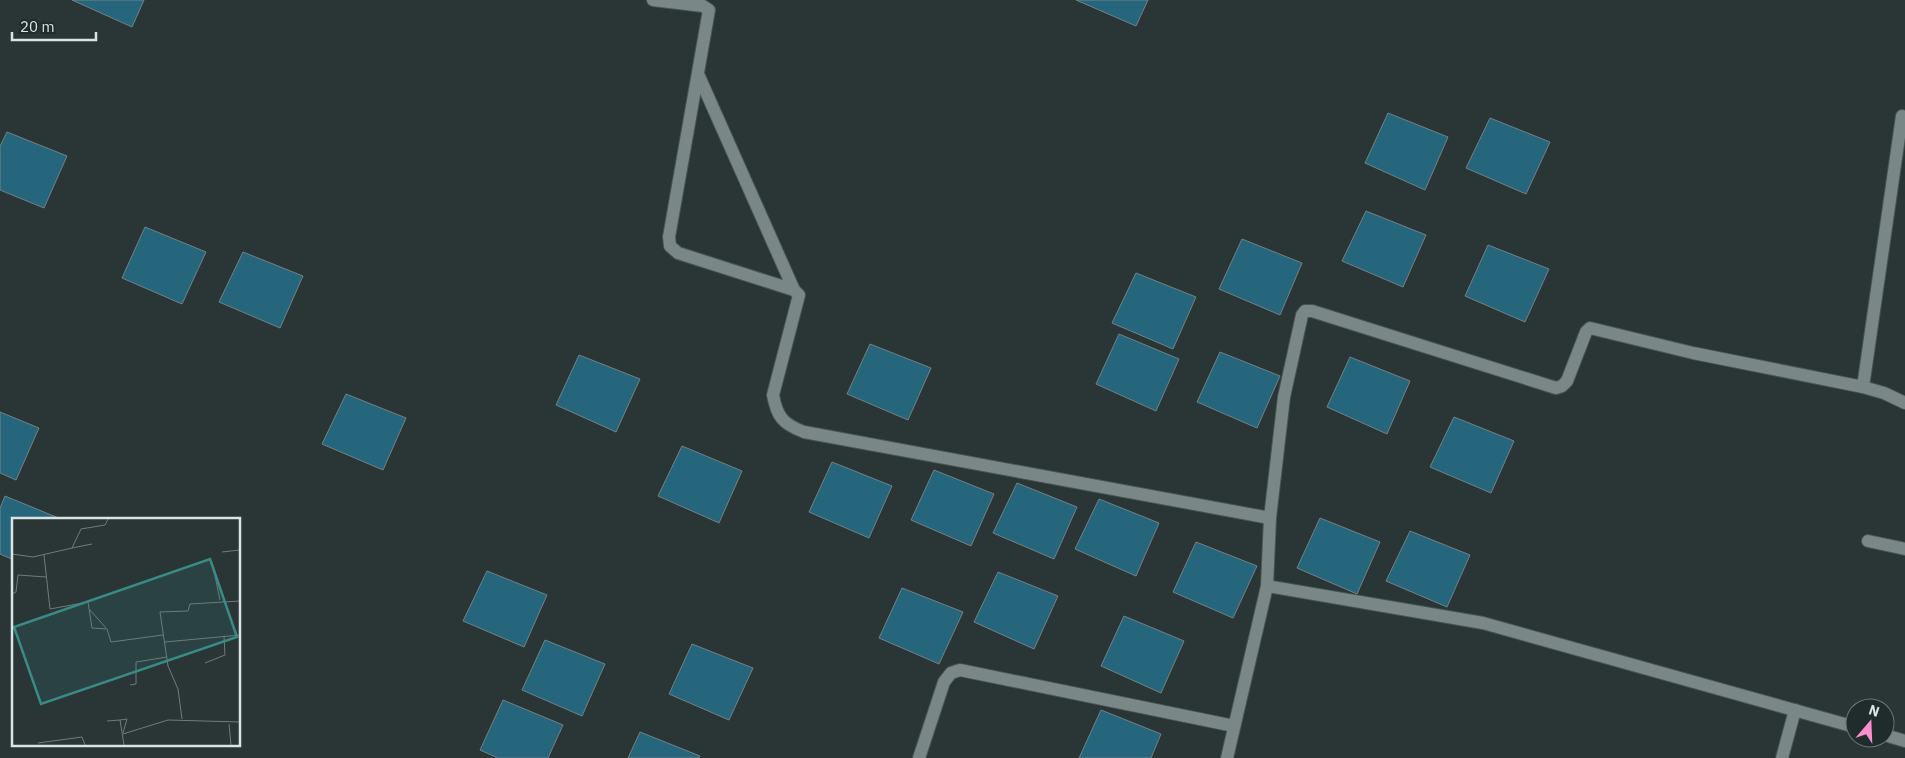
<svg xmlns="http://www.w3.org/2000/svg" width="1905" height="758" viewBox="0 0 1905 758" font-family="'IBM Plex Sans',sans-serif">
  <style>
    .building { fill: #25667c; stroke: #748186 }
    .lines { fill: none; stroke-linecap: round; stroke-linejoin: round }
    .minor-casing { stroke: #4a5454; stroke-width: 14 }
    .minor { stroke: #798887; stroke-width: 12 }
    .inset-road { fill: none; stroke: #707b7b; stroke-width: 1 }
    .view { fill: #388c85; fill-opacity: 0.15; stroke: #388c85; stroke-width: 2.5 }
    .inset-edge { fill: none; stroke: #dbe3e3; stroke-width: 2.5 }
  </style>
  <rect width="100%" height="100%" fill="#293635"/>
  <g class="building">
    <polygon points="72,0 144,0 132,27"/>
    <polygon points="1076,0 1148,0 1136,26"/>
    <polygon points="1388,113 1448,137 1425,190 1365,163"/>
    <polygon points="1490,118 1550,142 1526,194 1466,168"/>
    <polygon points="7,132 67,156 44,208 0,190 0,146"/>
    <polygon points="1366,211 1426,235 1403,287 1342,261"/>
    <polygon points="145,227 206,252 182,304 122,278"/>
    <polygon points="1242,239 1302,263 1280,315 1219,289"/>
    <polygon points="1488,245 1549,269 1525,322 1465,296"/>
    <polygon points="243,252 303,276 280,328 219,302"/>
    <polygon points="1136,273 1196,297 1173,349 1112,323"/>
    <polygon points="1119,334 1179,359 1156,411 1096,384"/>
    <polygon points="870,344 931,368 908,420 847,394"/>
    <polygon points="1220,352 1280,376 1257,428 1197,402"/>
    <polygon points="579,355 640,379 616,432 556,405"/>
    <polygon points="1350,357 1410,381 1387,434 1327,407"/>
    <polygon points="346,394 406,418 383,470 322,444"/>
    <polygon points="0,412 39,428 16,480 0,473"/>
    <polygon points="1454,417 1514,441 1491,493 1430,467"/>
    <polygon points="682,446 742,471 719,523 658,496"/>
    <polygon points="832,462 892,486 869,538 809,512"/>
    <polygon points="934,470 994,494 971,546 911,520"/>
    <polygon points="1017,483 1077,507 1054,559 993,533"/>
    <polygon points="5,496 61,519 14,519 14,560 0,554 0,508"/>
    <polygon points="1099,499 1159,523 1136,576 1075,549"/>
    <polygon points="1320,518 1380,542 1357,594 1297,568"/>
    <polygon points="1410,531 1470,555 1447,607 1386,581"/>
    <polygon points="1196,542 1257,566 1233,618 1173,592"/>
    <polygon points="487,571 547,595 524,647 463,621"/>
    <polygon points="998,572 1058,596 1034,649 974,622"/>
    <polygon points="902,588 963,612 939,664 879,638"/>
    <polygon points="1124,616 1184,641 1161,693 1101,666"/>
    <polygon points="545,640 605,664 582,716 522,690"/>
    <polygon points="692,644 753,668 729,720 669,694"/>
    <polygon points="503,700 563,725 548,758 498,758 480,750"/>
    <polygon points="1101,710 1161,734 1151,758 1079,758"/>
    <polygon points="640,732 700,756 699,758 628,758"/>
  </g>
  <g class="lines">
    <g class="minor-casing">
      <g id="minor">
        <path d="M653 0 703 6 709 10 669 237 670 246 678 253 794 290 799 295 773 395C777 417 783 424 804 432L1270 518"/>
        <polyline points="698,74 794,290"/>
        <polyline points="1863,387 1902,116"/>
        <polyline points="1868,541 1905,549"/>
        <polyline points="1267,586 1483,623 1855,727"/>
        <polyline points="1885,735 1905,741"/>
        <polyline points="919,758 944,682 951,673 960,670 1234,726"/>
        <polyline points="1227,758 1267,586 1270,518 1284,397 1302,315 1305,311 1312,311 1556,388 1562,386 1567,381 1586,332 1590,328 1693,353 1863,387 1884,393 1905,403"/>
        <polyline points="1782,758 1795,710"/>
      </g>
    </g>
    <use href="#minor" class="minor"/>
  </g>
  <g transform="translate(12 518)">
    <rect width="228" height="228" fill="#293635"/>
    <path class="inset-road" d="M60 30 80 26M210 34 228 32M0 36 21 39 60 30 69 11 93 7 96 1M32 37 38 91 76 84 80 110 95 111 99 124 151 117M202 53 208 82M0 76 4 74 6 57 34 59M77 91 94 110M153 124 228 117M193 145 213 137 212 118M118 167 124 166V144L155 139M170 201 166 171 156 148 148 94 176 93 178 86 228 83M108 202 115 201 111 215M95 203 108 202 112 227M217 206 219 227M111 216 156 202 228 204M26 225 70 219 73 227"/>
    <path class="view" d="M198 41 225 119 29 186 2 109Z"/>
    <rect width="228" height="228" class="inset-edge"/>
  </g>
  <g transform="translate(1870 723) rotate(19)"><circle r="24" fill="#1f2c2b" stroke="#6a7575"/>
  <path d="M0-4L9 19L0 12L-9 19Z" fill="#f890cb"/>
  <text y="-8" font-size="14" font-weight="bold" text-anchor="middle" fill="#dbe3e3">N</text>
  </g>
  <path d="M12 32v8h84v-8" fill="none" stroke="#dbe3e3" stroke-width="2.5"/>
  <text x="20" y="32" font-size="15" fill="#dbe3e3" stroke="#1f2c2b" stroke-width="4" paint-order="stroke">20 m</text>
</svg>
